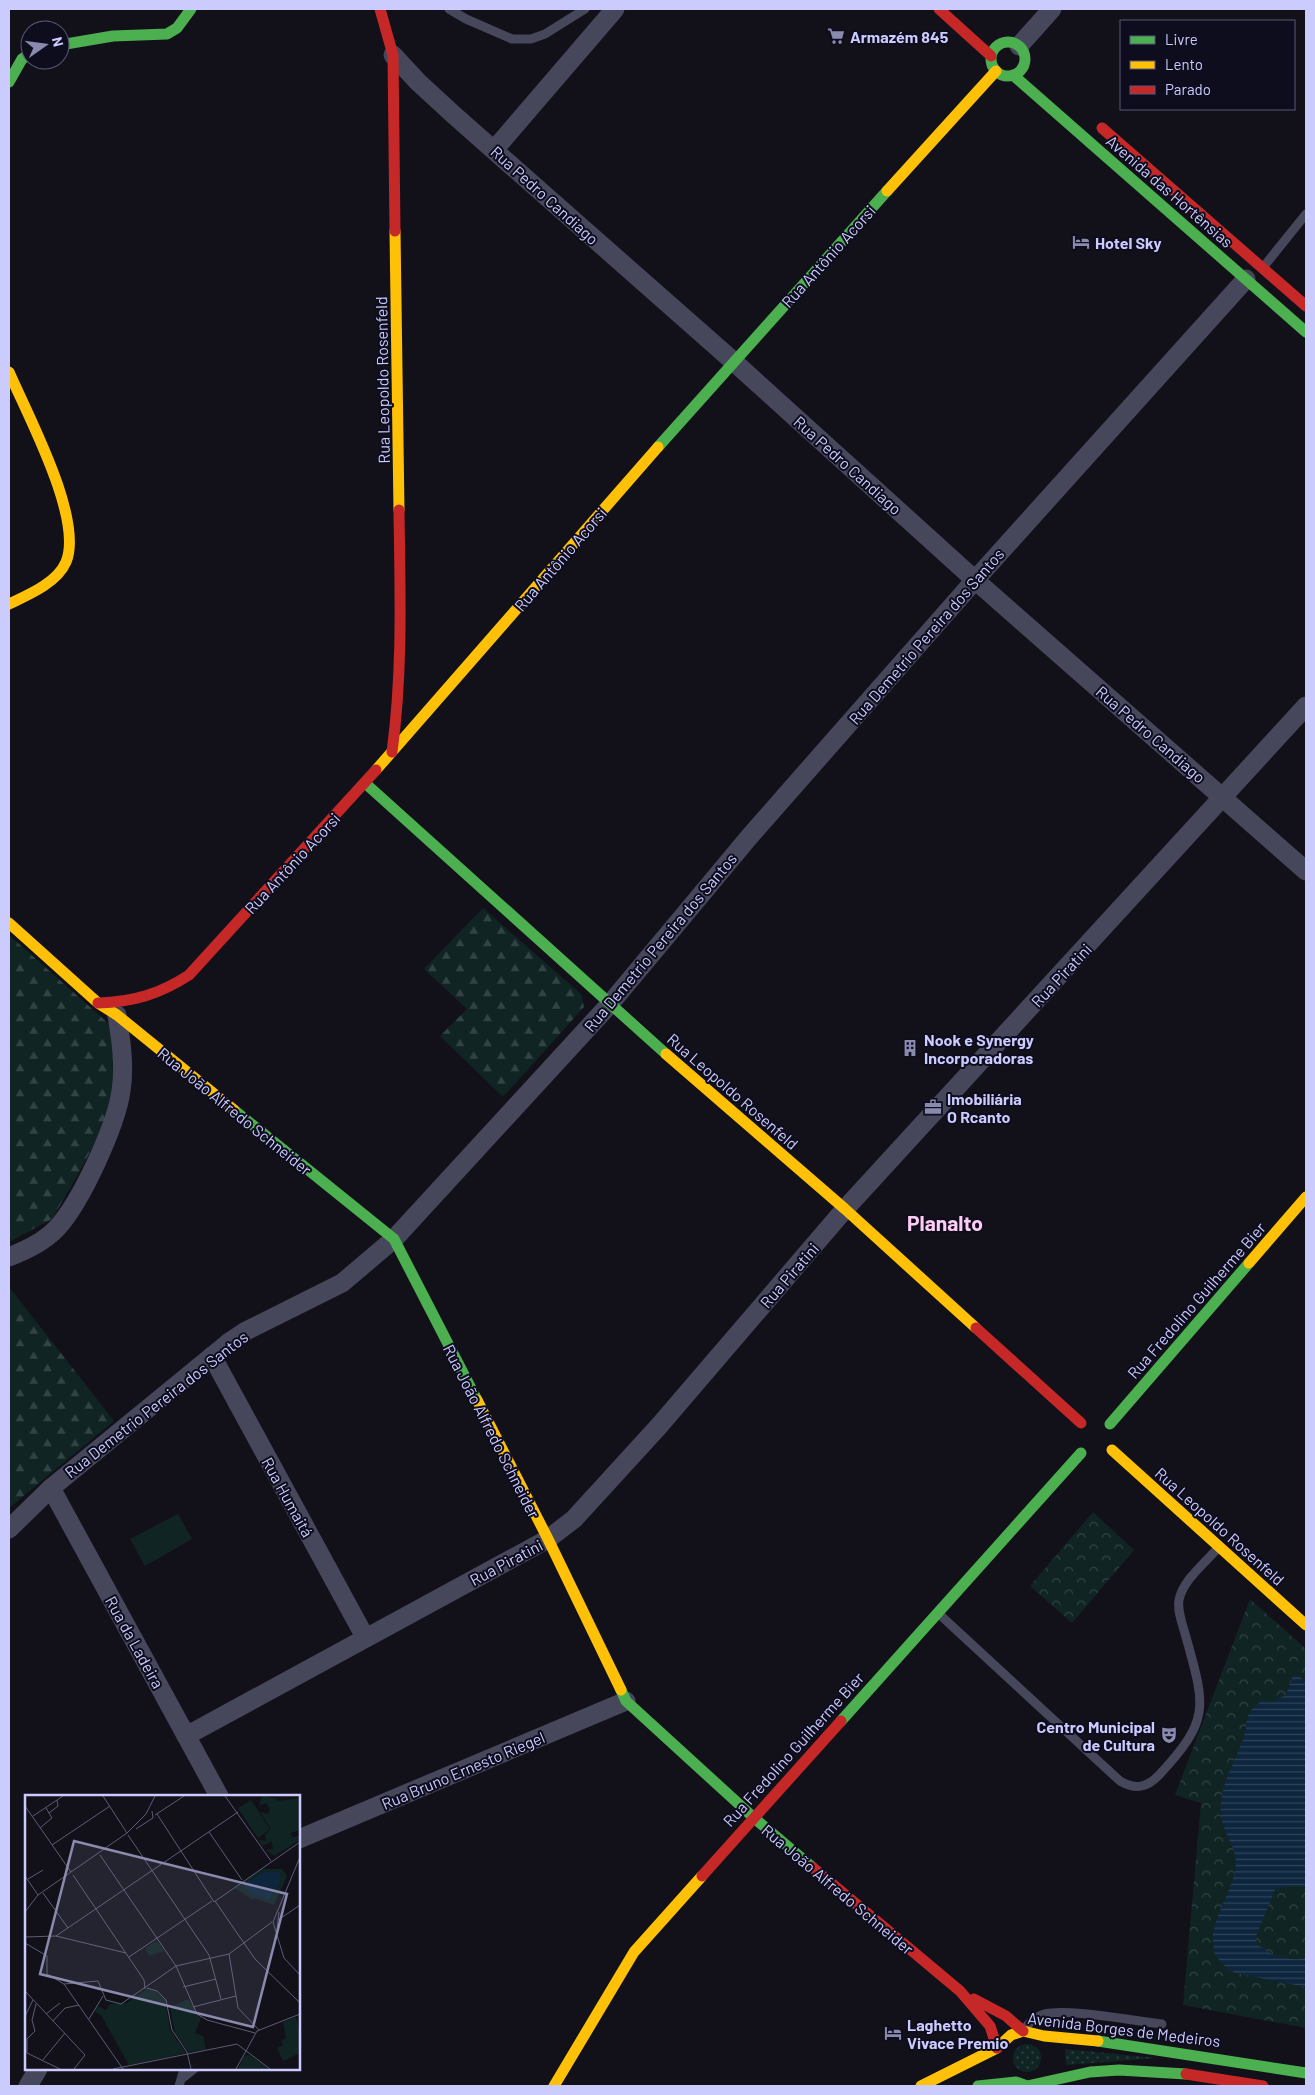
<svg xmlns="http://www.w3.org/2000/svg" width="1315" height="2095" viewBox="0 0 1315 2095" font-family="Barlow,sans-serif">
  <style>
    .grass { fill: url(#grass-dots) }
    .forest { fill: url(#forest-firs) }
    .park { fill: url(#park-crowns) }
    .pitch { fill: #102523 }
    .water { fill: url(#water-rules) }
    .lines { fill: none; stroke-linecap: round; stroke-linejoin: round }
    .lane { stroke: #46475b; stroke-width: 9 }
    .street { stroke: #46475b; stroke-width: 19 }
    .fast { stroke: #4caf50; stroke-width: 11 }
    .slow { stroke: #ffc107; stroke-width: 11 }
    .jam { stroke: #c62828; stroke-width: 11 }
    .labels { text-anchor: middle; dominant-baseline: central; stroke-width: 4; stroke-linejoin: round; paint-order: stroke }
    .poi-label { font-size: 16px; font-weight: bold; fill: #cbcbfe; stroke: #0e0d1e; text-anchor: start }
    .street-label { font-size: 16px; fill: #cbcbfe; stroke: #0e0d1e }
    .district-label { font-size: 21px; font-weight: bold; fill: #fecdf2; stroke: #0e0d1e }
    .inset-road { fill: none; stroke: #5c5b75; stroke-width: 1 }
    .view { fill: #8a8aae; fill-opacity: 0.15; stroke: #8a8aae; stroke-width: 2.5 }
    .inset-edge { fill: none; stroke: #cbcbfe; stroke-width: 2.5 }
  </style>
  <defs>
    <pattern id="grass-dots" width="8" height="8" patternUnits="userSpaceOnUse" patternTransform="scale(1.25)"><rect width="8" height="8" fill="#102523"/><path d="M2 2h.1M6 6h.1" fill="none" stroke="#314344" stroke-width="1.8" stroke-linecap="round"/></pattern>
    <pattern id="forest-firs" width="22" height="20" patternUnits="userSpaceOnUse" patternTransform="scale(1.25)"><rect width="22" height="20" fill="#102523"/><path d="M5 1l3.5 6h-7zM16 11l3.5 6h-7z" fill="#314344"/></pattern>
    <pattern id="park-crowns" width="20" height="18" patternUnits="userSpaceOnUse" patternTransform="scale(1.25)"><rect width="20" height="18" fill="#102523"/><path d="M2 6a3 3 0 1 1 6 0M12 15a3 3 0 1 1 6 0" fill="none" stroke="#314344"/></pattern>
    <pattern id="water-rules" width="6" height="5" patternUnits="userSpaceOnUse" patternTransform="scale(1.25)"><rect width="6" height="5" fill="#0d263e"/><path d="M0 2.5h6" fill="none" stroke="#2f445b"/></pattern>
  </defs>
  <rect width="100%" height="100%" fill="#12111a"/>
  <g class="grass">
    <circle cx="1027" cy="2058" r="14"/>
    <polygon points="1065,2049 1157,2058 1066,2065"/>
  </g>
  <g class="forest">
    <polygon points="483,908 581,994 584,1007 503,1097 440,1036 467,1009 424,969"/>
    <polygon points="9,935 109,1024 115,1062 113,1096 104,1125 80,1171 52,1219 9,1242"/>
    <polygon points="9,1287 114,1421 9,1508"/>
  </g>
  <g class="park">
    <polygon points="1093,1512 1134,1550 1072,1623 1030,1586"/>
    <polygon points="1250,1599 1306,1649 1306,2028 1183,2005 1201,1803 1175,1795"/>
  </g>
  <polygon class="pitch" points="178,1514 192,1539 145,1566 130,1539"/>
  <path class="water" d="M1293 1675H1297L1306 1682V1887L1288 1886 1275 1890 1256 1936 1257 1944C1269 1955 1289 1962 1306 1958V1987L1235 1973C1185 1945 1235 1899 1236 1863 1236 1848 1225 1835 1222 1820 1215 1789 1237 1762 1245 1733 1247 1727 1246 1720 1249 1714 1251 1709 1258 1704 1262 1700L1271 1702 1286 1695Z"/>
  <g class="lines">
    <g class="lane">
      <polyline points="449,9 466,19 512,39 531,39 545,34 585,9"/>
      <polyline points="1265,265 1306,214"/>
      <path d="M939 1614 1120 1781C1136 1790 1147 1788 1160 1774 1211 1719 1205 1706 1186 1637 1183 1626 1177 1611 1179 1600 1183 1580 1204 1564 1217 1549"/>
      <path d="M1025 2028C1031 2021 1035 2017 1044 2014 1067 2008 1135 2021 1162 2024"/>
      <polyline points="184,2077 194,2069"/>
      <polyline points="179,2086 184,2069"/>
    </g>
    <g class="street">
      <polyline points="1019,46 1052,9"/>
      <polyline points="393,55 418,82 455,116 733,361 975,580 1306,871"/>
      <polyline points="494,150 615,9"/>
      <path d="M9 1257C26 1250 44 1242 57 1228 81 1202 116 1126 121 1091 125 1066 121 1040 117 1015"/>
      <polyline points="212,1356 365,1637"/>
      <polyline points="51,1488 219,1796"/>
      <polyline points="9,1529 51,1488 228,1343 246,1331 342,1283 394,1239 609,1005 750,836 975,580 1246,279"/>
      <polyline points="186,1736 548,1539 574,1519 659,1426 845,1209 1306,706"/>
      <polyline points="299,1839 626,1701"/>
      <polyline points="28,2086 38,2069"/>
    </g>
    <g class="fast">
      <circle cx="1008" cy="59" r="17"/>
      <polyline points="60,45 113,36 167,34 177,28 191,9"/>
      <polyline points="1013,75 1306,332"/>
      <polyline points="9,82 22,59 30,54"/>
      <polyline points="658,447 887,191"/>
      <polyline points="365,783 666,1054"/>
      <polyline points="234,1110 394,1239 477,1400"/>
      <polyline points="1110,1424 1249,1263"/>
      <polyline points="621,1690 626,1701 753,1817 812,1867"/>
      <polyline points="841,1721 1081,1453"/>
      <polyline points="1098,2041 1306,2073"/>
      <polyline points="978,2086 1016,2082 1027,2086 1090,2072 1119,2070 1186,2074"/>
    </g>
    <g class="slow">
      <polyline points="887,191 996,71"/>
      <polyline points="395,231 399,510"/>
      <path d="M9 372C27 414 84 519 66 562 57 583 28 595 9 604"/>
      <polyline points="376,770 658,447"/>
      <polyline points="9,923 98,1003 117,1015 234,1110"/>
      <polyline points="666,1054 845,1209 976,1328"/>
      <polyline points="1249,1263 1306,1197"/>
      <polyline points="477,1400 548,1539 621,1690"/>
      <polyline points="1112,1450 1306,1625"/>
      <polyline points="554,2086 634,1952 702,1876"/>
      <polyline points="921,2086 997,2048 1011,2035 1023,2031 1044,2036 1098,2041"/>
    </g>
    <g class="jam">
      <polyline points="380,9 393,55 395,231"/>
      <polyline points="939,9 991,56"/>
      <polyline points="1102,128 1306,306"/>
      <path d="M392 752C403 671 400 591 399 510"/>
      <path d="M98 1003C133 1002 160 994 189 975L376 770"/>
      <polyline points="976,1328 1081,1423"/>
      <polyline points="812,1867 960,1991 990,2026 997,2048"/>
      <polyline points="702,1876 841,1721"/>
      <polyline points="974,1999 1006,2016 1023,2031"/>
      <polyline points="1186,2074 1263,2086"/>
    </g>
  </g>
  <defs>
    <g id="supermarket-bare" transform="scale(1.35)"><path d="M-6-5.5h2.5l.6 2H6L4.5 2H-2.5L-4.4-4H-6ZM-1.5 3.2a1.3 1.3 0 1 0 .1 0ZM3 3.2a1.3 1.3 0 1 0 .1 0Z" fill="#8a8aae" stroke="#0e0d1e" stroke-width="2.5" paint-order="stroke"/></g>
    <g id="hotel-bare" transform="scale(1.35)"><path d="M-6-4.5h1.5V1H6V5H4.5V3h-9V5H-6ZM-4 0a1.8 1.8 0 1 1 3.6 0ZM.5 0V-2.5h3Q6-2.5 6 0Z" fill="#8a8aae" stroke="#0e0d1e" stroke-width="2.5" paint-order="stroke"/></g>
    <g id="building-bare" transform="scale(1.35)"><path d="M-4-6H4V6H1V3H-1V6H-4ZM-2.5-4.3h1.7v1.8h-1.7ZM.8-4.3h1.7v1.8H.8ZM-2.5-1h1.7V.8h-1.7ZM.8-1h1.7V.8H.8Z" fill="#8a8aae" stroke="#0e0d1e" stroke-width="2.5" paint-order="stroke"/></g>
    <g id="office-bare" transform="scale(1.35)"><path d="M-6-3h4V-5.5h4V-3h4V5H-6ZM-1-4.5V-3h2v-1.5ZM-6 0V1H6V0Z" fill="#8a8aae" stroke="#0e0d1e" stroke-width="2.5" paint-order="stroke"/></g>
    <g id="theatre-bare" transform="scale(1.35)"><path d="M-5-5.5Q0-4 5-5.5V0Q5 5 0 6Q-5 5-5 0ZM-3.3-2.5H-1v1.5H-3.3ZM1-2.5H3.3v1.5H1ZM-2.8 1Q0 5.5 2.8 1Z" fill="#8a8aae" stroke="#0e0d1e" stroke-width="2.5" paint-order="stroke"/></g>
  </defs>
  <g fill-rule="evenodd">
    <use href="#supermarket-bare" x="836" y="36"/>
    <use href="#hotel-bare" x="1081" y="242"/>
    <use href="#building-bare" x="910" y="1048"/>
    <use href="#office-bare" x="933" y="1107"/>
    <use href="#theatre-bare" x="1169" y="1735"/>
    <use href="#hotel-bare" x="893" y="2033"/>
  </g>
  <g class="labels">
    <g class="poi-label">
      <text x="850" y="36">Armazém 845</text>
      <text x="1095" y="242">Hotel Sky</text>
      <text x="924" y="1039">Nook e Synergy<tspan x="924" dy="18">Incorporadoras</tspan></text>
      <text x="947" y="1098">Imobiliária<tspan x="947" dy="18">O Rcanto</tspan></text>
      <text x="1155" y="1726" text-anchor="end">Centro Municipal<tspan x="1155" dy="18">de Cultura</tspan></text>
      <text x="907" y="2024">Laghetto<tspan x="907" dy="18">Vivace Premio</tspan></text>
    </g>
    <g class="street-label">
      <text transform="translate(1170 191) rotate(41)">Avenida das Hortênsias</text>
      <text transform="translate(545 195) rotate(42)">Rua Pedro Candiago</text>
      <text transform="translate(828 256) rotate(-48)">Rua Antônio Acorsi</text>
      <text transform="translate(382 380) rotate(-91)">Rua Leopoldo Rosenfeld</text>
      <text transform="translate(848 465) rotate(42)">Rua Pedro Candiago</text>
      <text transform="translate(560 559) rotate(-49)">Rua Antônio Acorsi</text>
      <text transform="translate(926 636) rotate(-49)">Rua Demetrio Pereira dos Santos</text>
      <text transform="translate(1151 734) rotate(41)">Rua Pedro Candiago</text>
      <text transform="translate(292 863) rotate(-47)">Rua Antônio Acorsi</text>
      <text transform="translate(660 942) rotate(-50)">Rua Demetrio Pereira dos Santos</text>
      <text transform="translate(1061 975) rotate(-47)">Rua Piratini</text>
      <text transform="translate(733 1091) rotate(41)">Rua Leopoldo Rosenfeld</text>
      <text transform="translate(235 1111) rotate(39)">Rua João Alfredo Schneider</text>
      <text transform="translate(789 1275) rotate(-49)">Rua Piratini</text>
      <text transform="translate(1196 1300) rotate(-49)">Rua Fredolino Guilherme Bier</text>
      <text transform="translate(156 1404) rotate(-38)">Rua Demetrio Pereira dos Santos</text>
      <text transform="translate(492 1431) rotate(63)">Rua João Alfredo Schneider</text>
      <text transform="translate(288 1497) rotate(61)">Rua Humaitá</text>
      <text transform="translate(1220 1526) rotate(42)">Rua Leopoldo Rosenfeld</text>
      <text transform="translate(506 1562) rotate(-28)">Rua Piratini</text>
      <text transform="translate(135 1642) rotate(61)">Rua da Ladeira</text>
      <text transform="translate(793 1749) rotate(-48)">Rua Fredolino Guilherme Bier</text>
      <text transform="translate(463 1770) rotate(-23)">Rua Bruno Ernesto Riegel</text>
      <text transform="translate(838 1889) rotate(40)">Rua João Alfredo Schneider</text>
      <text transform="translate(1124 2029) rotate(7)">Avenida Borges de Medeiros</text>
    </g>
    <g class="district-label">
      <text x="945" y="1222">Planalto</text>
    </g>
  </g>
  <g transform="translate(25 1795)">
    <rect width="275" height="275" fill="#12111a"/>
    <path d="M237 1 250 3 253 6 275 3V35L265 38 268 42 275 41V45L249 61 241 55 248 54 247 46 237 51 234 45 241 46 240 40 246 34 235 17 243 19 245 14 241 8 234 11ZM132 146 139 156 124 161 120 153ZM122 194 130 196 140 205 145 235 161 258 104 270 76 220 70 217 73 211 81 215 85 209 102 208ZM163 204 176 223 170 238 178 241 181 254 164 257 150 238 145 212Z" fill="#102523"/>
    <path d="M271 222 275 237V258L258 266 252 253 258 250 256 246 261 243 258 227Z" fill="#102523"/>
    <path d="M226 5 245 34 233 43 213 13ZM236 74H257L262 81 249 110 229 103 228 105 209 93ZM225 260 243 274H213L219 261Z" fill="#102523"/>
    <path d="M239 77H253L255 80V87L244 105 228 100 218 90Z" fill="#0d263e"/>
    <path class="inset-road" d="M78 1 102 38M200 1 246 66M0 11 46 77M24 18 33 11 32 5M132 19 189 107 275 47M130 20 159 1M8 21 38 1M15 33 27 23 21 13M111 34 128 23 127 16M184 37 217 85M103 40 184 160 196 204M27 50 85 11M75 60 151 171 172 219 182 225 230 238M275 62 248 127 259 163 275 180M48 80 119 185 120 194M0 81 13 100M3 84 18 75M18 98 43 133M190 106 230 164 275 208M0 117 13 100 102 38 121 19 130 1M253 125 275 110M252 135 254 117M31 141 213 17M0 142 31 141 101 158M0 148 22 161V179L39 189 98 274M204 159 213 213 234 235M104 162 187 106M39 189 73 186 81 205 96 209 151 171 204 159 247 127M158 192 191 184M122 193 132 196 141 205 147 235 162 257 166 274M0 196 60 260 49 274M168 212 211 201M21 219 35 208M0 221 8 205M64 224 78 201M28 226 40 213 54 210M2 244V258L35 274M2 244 10 236 7 225 11 209M17 266 40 238M88 274 212 249 245 274M211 274 232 236 275 219"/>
    <path class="view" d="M49 46 262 99 228 232 15 179Z"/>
    <rect width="275" height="275" class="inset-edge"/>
  </g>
  <rect width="1315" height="2095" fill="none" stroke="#cbcbfe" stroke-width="20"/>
  <rect x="1120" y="20" width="175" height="90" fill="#0e0d1e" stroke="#5a5978"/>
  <rect x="1130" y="36" width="25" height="8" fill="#4caf50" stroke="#5a5978"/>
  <text x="1165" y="45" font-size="15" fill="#cbcbfe">Livre</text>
  <rect x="1130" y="61" width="25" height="8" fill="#ffc107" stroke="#5a5978"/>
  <text x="1165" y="70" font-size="15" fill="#cbcbfe">Lento</text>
  <rect x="1130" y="86" width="25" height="8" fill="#c62828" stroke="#5a5978"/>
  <text x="1165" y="95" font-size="15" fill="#cbcbfe">Parado</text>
  <g transform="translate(45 45) rotate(76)"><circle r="24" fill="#0e0d1e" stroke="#5a5978"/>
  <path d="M0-4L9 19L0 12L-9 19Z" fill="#8a8aae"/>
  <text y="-8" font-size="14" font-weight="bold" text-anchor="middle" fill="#cbcbfe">N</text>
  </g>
</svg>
